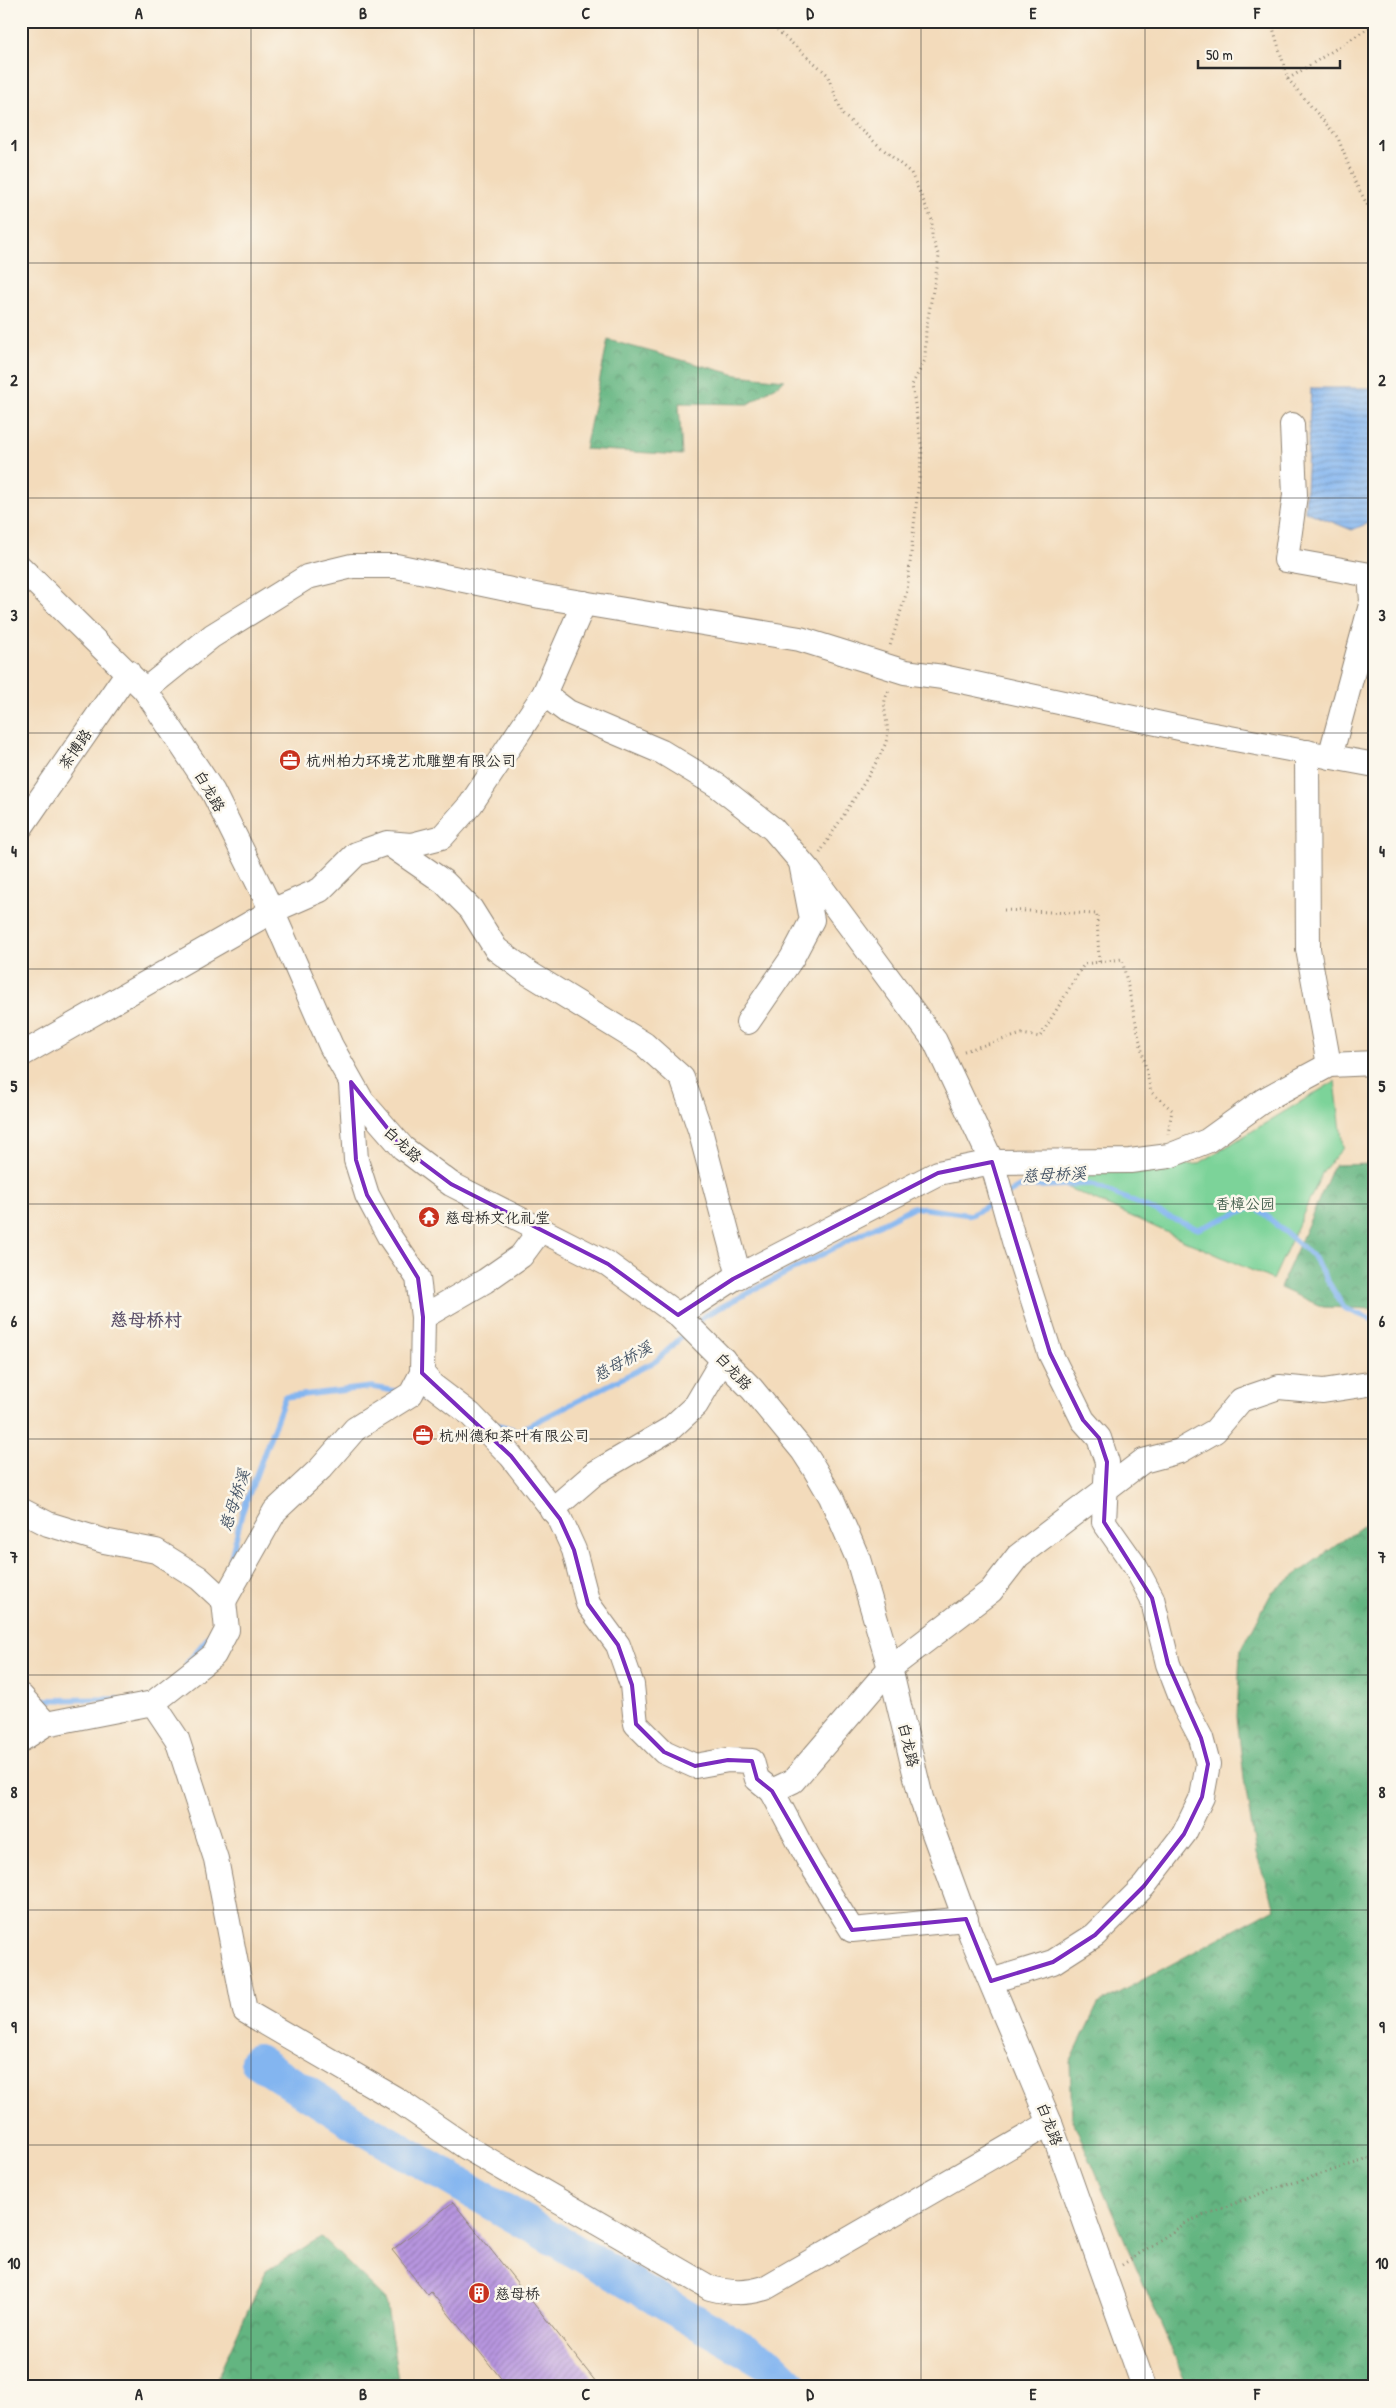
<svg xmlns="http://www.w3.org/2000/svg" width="1396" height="2408" viewBox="0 0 1396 2408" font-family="'Patrick Hand','LXGW WenKai TC',sans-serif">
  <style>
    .forest { fill: url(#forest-crowns); stroke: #487056 }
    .park { fill: #7bd399; stroke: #537f62 }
    .water { fill: url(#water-rules); stroke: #57708e }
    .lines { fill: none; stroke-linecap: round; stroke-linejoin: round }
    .stream { stroke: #83b5f0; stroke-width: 5.5 }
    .river { stroke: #83b5f0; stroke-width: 34 }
    .building { fill: url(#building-hatch) }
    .minor-casing { stroke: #8f8373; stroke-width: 26 }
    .path { stroke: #8f8373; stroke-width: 3; stroke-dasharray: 1 4; stroke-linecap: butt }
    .minor { stroke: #fff; stroke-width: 24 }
    .marked { fill: none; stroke: #7b2cbf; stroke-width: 4; stroke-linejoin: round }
    .grid { fill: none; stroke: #2b2b2b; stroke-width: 1; stroke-opacity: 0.55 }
    .labels { text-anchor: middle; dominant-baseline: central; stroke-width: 5; stroke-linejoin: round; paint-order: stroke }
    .street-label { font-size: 15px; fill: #2b2b2b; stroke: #fbf7ec }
    .poi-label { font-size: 15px; fill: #2b2b2b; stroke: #fbf7ec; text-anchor: start }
    .park-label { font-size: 15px; fill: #435d4c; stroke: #fbf7ec }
    .water-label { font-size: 16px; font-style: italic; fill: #455466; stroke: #fbf7ec }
    .quarter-label { font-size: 18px; font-weight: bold; fill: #5c506a; stroke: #fbf7ec }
    .neatline { fill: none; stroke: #2b2b2b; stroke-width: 2 }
    .grid-label { font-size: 16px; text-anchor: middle; font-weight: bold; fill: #2b2b2b }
  </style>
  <defs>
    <pattern id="forest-crowns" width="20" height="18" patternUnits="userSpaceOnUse" patternTransform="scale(1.25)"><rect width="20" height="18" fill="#64b581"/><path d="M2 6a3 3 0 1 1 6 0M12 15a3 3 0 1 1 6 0" fill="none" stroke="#53936a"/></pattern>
    <pattern id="water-rules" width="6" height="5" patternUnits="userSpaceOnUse" patternTransform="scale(1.25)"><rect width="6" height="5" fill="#83b5f0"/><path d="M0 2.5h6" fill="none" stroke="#6b93c3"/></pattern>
    <pattern id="building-hatch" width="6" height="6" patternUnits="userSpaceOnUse" patternTransform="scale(1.25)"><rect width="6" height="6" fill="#b896e0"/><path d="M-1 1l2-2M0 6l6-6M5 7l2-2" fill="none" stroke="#967bb6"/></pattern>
  </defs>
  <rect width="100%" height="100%" fill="#fbf7ec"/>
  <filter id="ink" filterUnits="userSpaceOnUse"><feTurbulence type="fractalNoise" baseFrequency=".02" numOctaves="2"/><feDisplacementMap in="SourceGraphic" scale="10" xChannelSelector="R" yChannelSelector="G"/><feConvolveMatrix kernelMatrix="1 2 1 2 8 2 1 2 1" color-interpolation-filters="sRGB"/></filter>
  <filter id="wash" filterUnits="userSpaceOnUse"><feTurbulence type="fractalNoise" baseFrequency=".0096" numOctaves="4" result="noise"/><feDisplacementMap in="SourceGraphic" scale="20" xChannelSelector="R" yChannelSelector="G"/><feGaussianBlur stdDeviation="1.12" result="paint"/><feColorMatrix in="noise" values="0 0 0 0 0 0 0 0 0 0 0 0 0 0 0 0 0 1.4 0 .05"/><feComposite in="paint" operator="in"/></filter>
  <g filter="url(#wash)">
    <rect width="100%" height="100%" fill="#f3dbbb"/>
    <g class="forest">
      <polygon points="608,340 737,375 785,380 748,404 679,403 682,455 585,449"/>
      <polygon points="1375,1164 1375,1309 1323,1307 1280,1288 1334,1165"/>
      <polygon points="1375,1517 1375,2387 1188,2387 1072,2118 1070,2062 1098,2004 1275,1908 1256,1854 1244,1779 1237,1717 1240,1652 1272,1592"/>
      <polygon points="321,2237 386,2300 399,2387 213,2387 266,2271"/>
    </g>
    <polygon class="park" points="1335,1081 1343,1148 1323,1171 1273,1280 1037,1174 1198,1164"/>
    <polygon class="water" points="1311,388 1375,388 1375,520 1352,530 1305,511"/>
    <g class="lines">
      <g class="stream">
        <polyline points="1006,1195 1019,1187 1091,1184 1198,1229 1255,1206 1312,1255 1344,1308 1375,1321"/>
        <polyline points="695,1325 704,1316 913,1207 971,1215 996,1201"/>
        <polyline points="417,1396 443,1406"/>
        <polyline points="492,1423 518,1431 656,1361 688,1331"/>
        <polyline points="227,1574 242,1513 285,1397 372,1387 400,1392"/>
        <polyline points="187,1663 214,1630 216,1620"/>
        <polyline points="34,1700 117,1699"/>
      </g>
      <polyline class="river" points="257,2061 346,2118 769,2364 793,2387"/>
    </g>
    <g id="blocks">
      <polygon class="building" points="453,2202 600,2387 508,2387 431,2292 428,2295 392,2250"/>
    </g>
  </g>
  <g filter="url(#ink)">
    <use href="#blocks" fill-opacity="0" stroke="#8f8373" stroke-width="1"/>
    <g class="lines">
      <g class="minor-casing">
        <g id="minor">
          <polyline points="1292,425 1295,495 1286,560 1370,575 1372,601 1330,757"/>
          <polyline points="21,568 145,690 213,792 272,911 331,1046 362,1101 403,1148 451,1184 608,1264 678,1315 752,1389 803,1451 814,1468 831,1497 858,1559 890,1668 921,1798 971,1935 1050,2123 1144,2387"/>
          <polyline points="145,690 212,636 307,577 352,566 396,566 540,596 800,639 905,672 943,677 1203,733 1375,765"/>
          <polyline points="544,694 568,712 662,752 718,786 773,829 809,871 935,1041 992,1162 1014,1241 1050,1353 1083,1420 1099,1438 1107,1462 1104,1522 1135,1566 1152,1598 1168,1664 1185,1708 1201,1738 1208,1764 1202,1797 1184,1834 1144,1886 1095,1935 1053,1962 991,1981"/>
          <polyline points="1307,752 1308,949 1329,1065"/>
          <polyline points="21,827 128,672"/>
          <polyline points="389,844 444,882 471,909 496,949 527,972 644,1044 682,1078 700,1130 739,1276"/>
          <polyline points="748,1022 792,958 812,920 801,863"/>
          <polyline points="21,1055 272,911 320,890 356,854 387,843 411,845 442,837 471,804 544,694 584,603"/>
          <polyline points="351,1084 356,1160 367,1195 389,1236 418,1278 423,1317 422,1373 432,1385 470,1414 511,1456 560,1519 574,1550 588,1604 618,1645 632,1685 636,1724 664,1752 695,1766 728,1760 752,1761 757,1779 772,1791 793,1781 890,1668 991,1591 1018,1556 1143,1461 1180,1451 1215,1431 1241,1400 1279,1387 1323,1391 1375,1383"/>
          <polyline points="678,1315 733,1279 938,1173 992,1162 1130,1161 1169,1156 1207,1141 1264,1100 1329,1065 1375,1063"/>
          <polyline points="423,1317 485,1281 521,1256 541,1229"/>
          <polyline points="21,1510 48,1524 104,1541 156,1551 199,1578 224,1601 227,1630 214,1655 153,1703"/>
          <polyline points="552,1510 595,1473 670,1429 696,1405 723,1359"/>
          <polyline points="224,1601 275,1511 321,1468 355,1429 411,1394 422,1373"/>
          <polyline points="21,1696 46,1724"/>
          <path d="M21 1740 46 1724 153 1703 177 1739 216 1859 245 2011 396 2099 466 2147 710 2288C730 2293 745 2294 765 2288L1050 2123"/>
          <polyline points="772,1791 809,1861 852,1930 966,1919"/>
        </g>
      </g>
      <g class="path">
        <polyline points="773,21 778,31 827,74 843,115 911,173 932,220 932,237 939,257 926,329 925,360 912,385 922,451 907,591 890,646"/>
        <polyline points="1271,21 1288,79 1338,138 1355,182 1375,219"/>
        <polyline points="1288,79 1375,24"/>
        <path d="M820 853C840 819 867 782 884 747 895 724 875 707 891 688"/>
        <polyline points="1004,910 1097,914 1099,962"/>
        <polyline points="964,1051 1022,1034 1040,1037 1084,964 1122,959 1151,1092 1172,1110 1168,1134"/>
        <polyline points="1122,2265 1189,2221 1267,2191 1375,2157"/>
      </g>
      <use href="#minor" class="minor"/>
    </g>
  </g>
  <path class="marked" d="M351 1082 403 1148 451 1184 608 1264 678 1315 733 1279 938 1173 992 1162 1050 1353 1083 1420 1099 1438 1107 1462 1104 1522 1152 1598 1168 1664 1201 1738 1208 1764 1202 1797 1184 1834 1144 1886 1095 1935 1053 1962 991 1981 966 1919 852 1930 772 1791 757 1779 752 1761 728 1760 695 1766 664 1752 636 1724 632 1685 618 1645 588 1604 574 1550 560 1519 511 1456 422 1373 423 1317 418 1278 367 1195 356 1160Z"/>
  <path class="grid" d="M251 21V2387M474 21V2387M698 21V2387M921 21V2387M1145 21V2387M21 263H1375M21 498H1375M21 733H1375M21 969H1375M21 1204H1375M21 1439H1375M21 1675H1375M21 1910H1375M21 2145H1375"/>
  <defs>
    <g id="office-disc" transform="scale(1.125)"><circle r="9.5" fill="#c8321e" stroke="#fbf7ec"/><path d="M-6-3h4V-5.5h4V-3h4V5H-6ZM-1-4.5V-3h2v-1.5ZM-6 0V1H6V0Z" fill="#fff"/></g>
    <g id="temple-disc" transform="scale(1.125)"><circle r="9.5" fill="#c8321e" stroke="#fbf7ec"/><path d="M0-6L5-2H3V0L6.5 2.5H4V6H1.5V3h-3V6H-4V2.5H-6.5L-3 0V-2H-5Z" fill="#fff"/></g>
    <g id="building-disc" transform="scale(1.125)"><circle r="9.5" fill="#c8321e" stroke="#fbf7ec"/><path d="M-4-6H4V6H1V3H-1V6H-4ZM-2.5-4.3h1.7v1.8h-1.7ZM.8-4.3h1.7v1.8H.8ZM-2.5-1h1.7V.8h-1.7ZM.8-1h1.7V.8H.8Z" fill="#fff"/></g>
  </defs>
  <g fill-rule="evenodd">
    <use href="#office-disc" x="290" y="760"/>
    <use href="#temple-disc" x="429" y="1217"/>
    <use href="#office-disc" x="423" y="1435"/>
    <use href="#building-disc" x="479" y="2293"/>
  </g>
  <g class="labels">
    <g class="street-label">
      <text transform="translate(75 749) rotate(-55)">茶博路</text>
      <text transform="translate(210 791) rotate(60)">白龙路</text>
      <text transform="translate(403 1144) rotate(43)">白龙路</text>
      <text transform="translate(734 1371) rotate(47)">白龙路</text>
      <text transform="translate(909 1745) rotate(77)">白龙路</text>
      <text transform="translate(1050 2124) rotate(69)">白龙路</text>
    </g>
    <g class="poi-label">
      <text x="306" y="760">杭州柏力环境艺术雕塑有限公司</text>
      <text x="445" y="1217">慈母桥文化礼堂</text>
      <text x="439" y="1435">杭州德和茶叶有限公司</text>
      <text x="495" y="2293">慈母桥</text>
    </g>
    <g class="park-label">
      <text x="1245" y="1203">香樟公园</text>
    </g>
    <g class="water-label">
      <text transform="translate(1054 1174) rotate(-3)">慈母桥溪</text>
      <text transform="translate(622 1361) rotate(-29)">慈母桥溪</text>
      <text transform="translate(234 1500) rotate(-72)">慈母桥溪</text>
    </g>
    <g class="quarter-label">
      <text x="146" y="1319">慈母桥村</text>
    </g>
  </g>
  <rect width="1396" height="2408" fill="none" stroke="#fbf7ec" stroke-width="55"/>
  <path d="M1198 60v8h142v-8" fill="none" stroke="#2b2b2b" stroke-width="2.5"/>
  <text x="1206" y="60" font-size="15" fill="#2b2b2b" stroke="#fbf7ec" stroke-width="4" paint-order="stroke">50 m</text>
  <rect x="28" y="28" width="1340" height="2352" class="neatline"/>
  <g class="grid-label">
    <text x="139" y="19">A</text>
    <text x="363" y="19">B</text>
    <text x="586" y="19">C</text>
    <text x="810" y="19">D</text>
    <text x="1033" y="19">E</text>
    <text x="1257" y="19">F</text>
    <text x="14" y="151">1</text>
    <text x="1382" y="151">1</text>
    <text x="14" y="386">2</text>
    <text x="1382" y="386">2</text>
    <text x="14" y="621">3</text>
    <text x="1382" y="621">3</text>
    <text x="14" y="857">4</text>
    <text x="1382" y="857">4</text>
    <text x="14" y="1092">5</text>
    <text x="1382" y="1092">5</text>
    <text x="14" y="1327">6</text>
    <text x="1382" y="1327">6</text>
    <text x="14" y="1563">7</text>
    <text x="1382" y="1563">7</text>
    <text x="14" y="1798">8</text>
    <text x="1382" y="1798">8</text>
    <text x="14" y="2033">9</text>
    <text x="1382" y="2033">9</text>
    <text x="14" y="2269">10</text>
    <text x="1382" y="2269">10</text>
    <text x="139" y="2400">A</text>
    <text x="363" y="2400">B</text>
    <text x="586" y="2400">C</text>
    <text x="810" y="2400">D</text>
    <text x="1033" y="2400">E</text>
    <text x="1257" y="2400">F</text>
  </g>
</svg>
